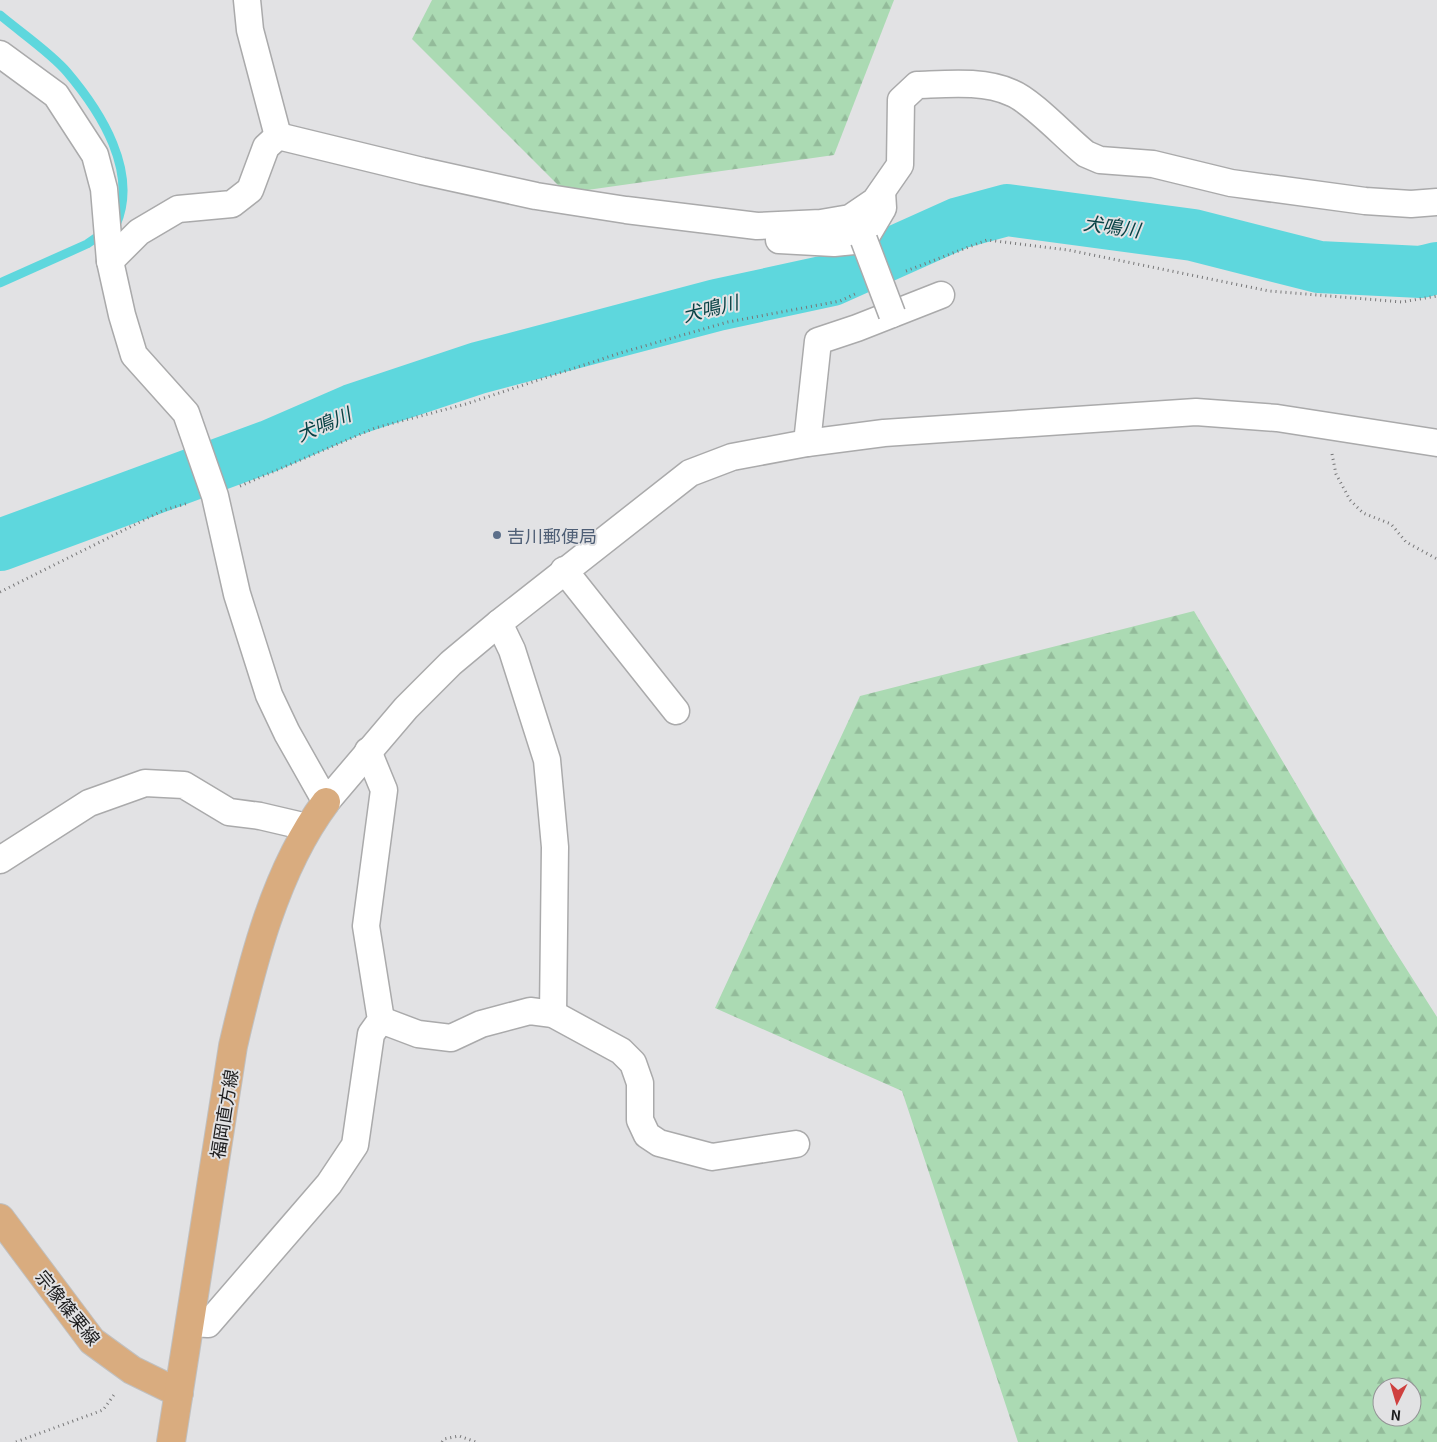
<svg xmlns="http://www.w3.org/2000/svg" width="1437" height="1442" viewBox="0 0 1437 1442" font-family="Georgia,'Noto Sans JP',serif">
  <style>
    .forest { fill: url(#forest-firs); fill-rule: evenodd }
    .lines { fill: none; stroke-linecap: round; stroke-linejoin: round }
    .stream { stroke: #5ed7dd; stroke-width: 9 }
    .river { stroke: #5ed7dd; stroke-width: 52 }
    .minor-casing { stroke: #aaaaab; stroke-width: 29 }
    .primary-casing { stroke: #c0c0c0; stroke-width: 30 }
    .path { stroke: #777778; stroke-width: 3; stroke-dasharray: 1 4; stroke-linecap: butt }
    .minor { stroke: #fff; stroke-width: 26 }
    .primary { stroke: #d9ac7f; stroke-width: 28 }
    .minor-bridge-casing { stroke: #aaaaab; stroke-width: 29; stroke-linecap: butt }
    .minor-bridge { stroke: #fff; stroke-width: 26 }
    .service-dot { fill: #5c6f8a; stroke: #e2e2e4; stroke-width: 2 }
    .labels { text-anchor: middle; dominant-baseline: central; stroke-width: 4; stroke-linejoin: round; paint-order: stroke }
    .service-label { font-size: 18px; fill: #4e5e75; stroke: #e2e2e4; text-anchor: start }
    .street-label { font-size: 18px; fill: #1d1d1e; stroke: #e2e2e4 }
    .water-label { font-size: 19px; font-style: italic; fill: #084245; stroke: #e2e2e4 }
  </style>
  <defs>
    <pattern id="forest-firs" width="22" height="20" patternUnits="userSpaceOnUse" patternTransform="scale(1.25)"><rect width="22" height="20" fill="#abdab3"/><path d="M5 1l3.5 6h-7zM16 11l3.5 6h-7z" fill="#93bb9a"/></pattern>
  </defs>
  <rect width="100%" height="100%" fill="#e2e2e4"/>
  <g class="forest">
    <polygon points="432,0 894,0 834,155 566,193 412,39"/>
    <path d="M1194 611 1388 940 1437 1017V1442H1018L902 1091 715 1008 860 696ZM1382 1387H1412V1417H1382Z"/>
  </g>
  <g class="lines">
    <g class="stream">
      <path d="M0 15C20 32 51 53 67 72 101 112 139 172 116 225"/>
      <polyline points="0,283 87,244 103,233"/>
    </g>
    <polyline class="river" points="0,545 269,446 352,410 478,368 717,305 832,280 959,223 1007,210 1193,235 1319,267 1421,272 1437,268"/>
    <g class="minor-casing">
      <g id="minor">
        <polyline points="247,0 250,30 278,136"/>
        <polyline points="0,54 56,95 95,155 104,189 110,261 122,315 134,355 186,413 215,496 237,594 269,695 287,733 326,802 406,708 451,663 499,623 690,473 732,457 807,443 884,433 1196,412 1277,418 1437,443"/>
        <path d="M278 136 422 171 536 196 626 210 757 226 821 223 850 218 875 201 900 165 901 100 917 85C947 84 984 80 1012 93 1032 101 1067 139 1086 154L1100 160 1153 164 1231 183 1365 201 1411 204 1437 202"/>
        <polyline points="779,240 834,243 864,240 883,208 882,192"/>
        <polyline points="110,261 139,232 178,209 232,204 250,190 266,147 278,136"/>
        <polyline points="807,443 818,341 857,328 941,295"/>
        <polyline points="564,570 676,711"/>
        <polyline points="499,623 512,650 547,760 555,847 553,1014"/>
        <polyline points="0,860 89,803 145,783 184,785 229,812 260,816 307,827"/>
        <polyline points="381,1020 418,1034 451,1038 481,1024 530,1011 553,1014 621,1051 633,1063 640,1083 640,1120 647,1135 659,1143 712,1157 796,1144"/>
        <polyline points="190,1323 208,1324 329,1184 355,1145 371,1034 381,1020 366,926 384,790 368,751"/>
      </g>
    </g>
    <g class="primary-casing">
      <g id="primary">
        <polyline points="0,1218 92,1341 132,1370 179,1393"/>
        <path d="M171 1442 233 1046C252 964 275 870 326 802"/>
      </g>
    </g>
    <g class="path">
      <polyline points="906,271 987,240 1068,250 1269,291 1402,302 1437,296"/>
      <polyline points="1332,454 1336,474 1350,500 1363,513 1391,524 1406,542 1437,559"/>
      <polyline points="240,486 375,428 466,404 620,353 728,322 840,301 855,294"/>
      <polyline points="0,592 164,510 189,503"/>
      <polyline points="16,1442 103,1410 116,1392"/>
      <polyline points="442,1442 444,1439 459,1436 476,1442"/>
    </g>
    <use href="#minor" class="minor"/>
    <use href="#primary" class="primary"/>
    <g class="minor-bridge-casing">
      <polyline id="minor-bridge" points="864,240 892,314"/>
    </g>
    <use href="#minor-bridge" class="minor-bridge"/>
  </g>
  <circle class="service-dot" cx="497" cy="535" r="5"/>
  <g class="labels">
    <g class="service-label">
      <text x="507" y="535">吉川郵便局</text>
    </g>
    <g class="street-label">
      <text transform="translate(223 1114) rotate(-81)">福岡直方線</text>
      <text transform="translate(69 1307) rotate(51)">宗像篠栗線</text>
    </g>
    <g class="water-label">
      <text transform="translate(1112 225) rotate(8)">犬鳴川</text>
      <text transform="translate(710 307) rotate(-14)">犬鳴川</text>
      <text transform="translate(323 423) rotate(-23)">犬鳴川</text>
    </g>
  </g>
  <g transform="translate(1397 1402) rotate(185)"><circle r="24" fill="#e2e2e4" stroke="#939395"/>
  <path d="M0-4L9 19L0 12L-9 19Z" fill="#cf403f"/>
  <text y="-8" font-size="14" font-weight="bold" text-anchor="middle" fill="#1d1d1e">N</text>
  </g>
</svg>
